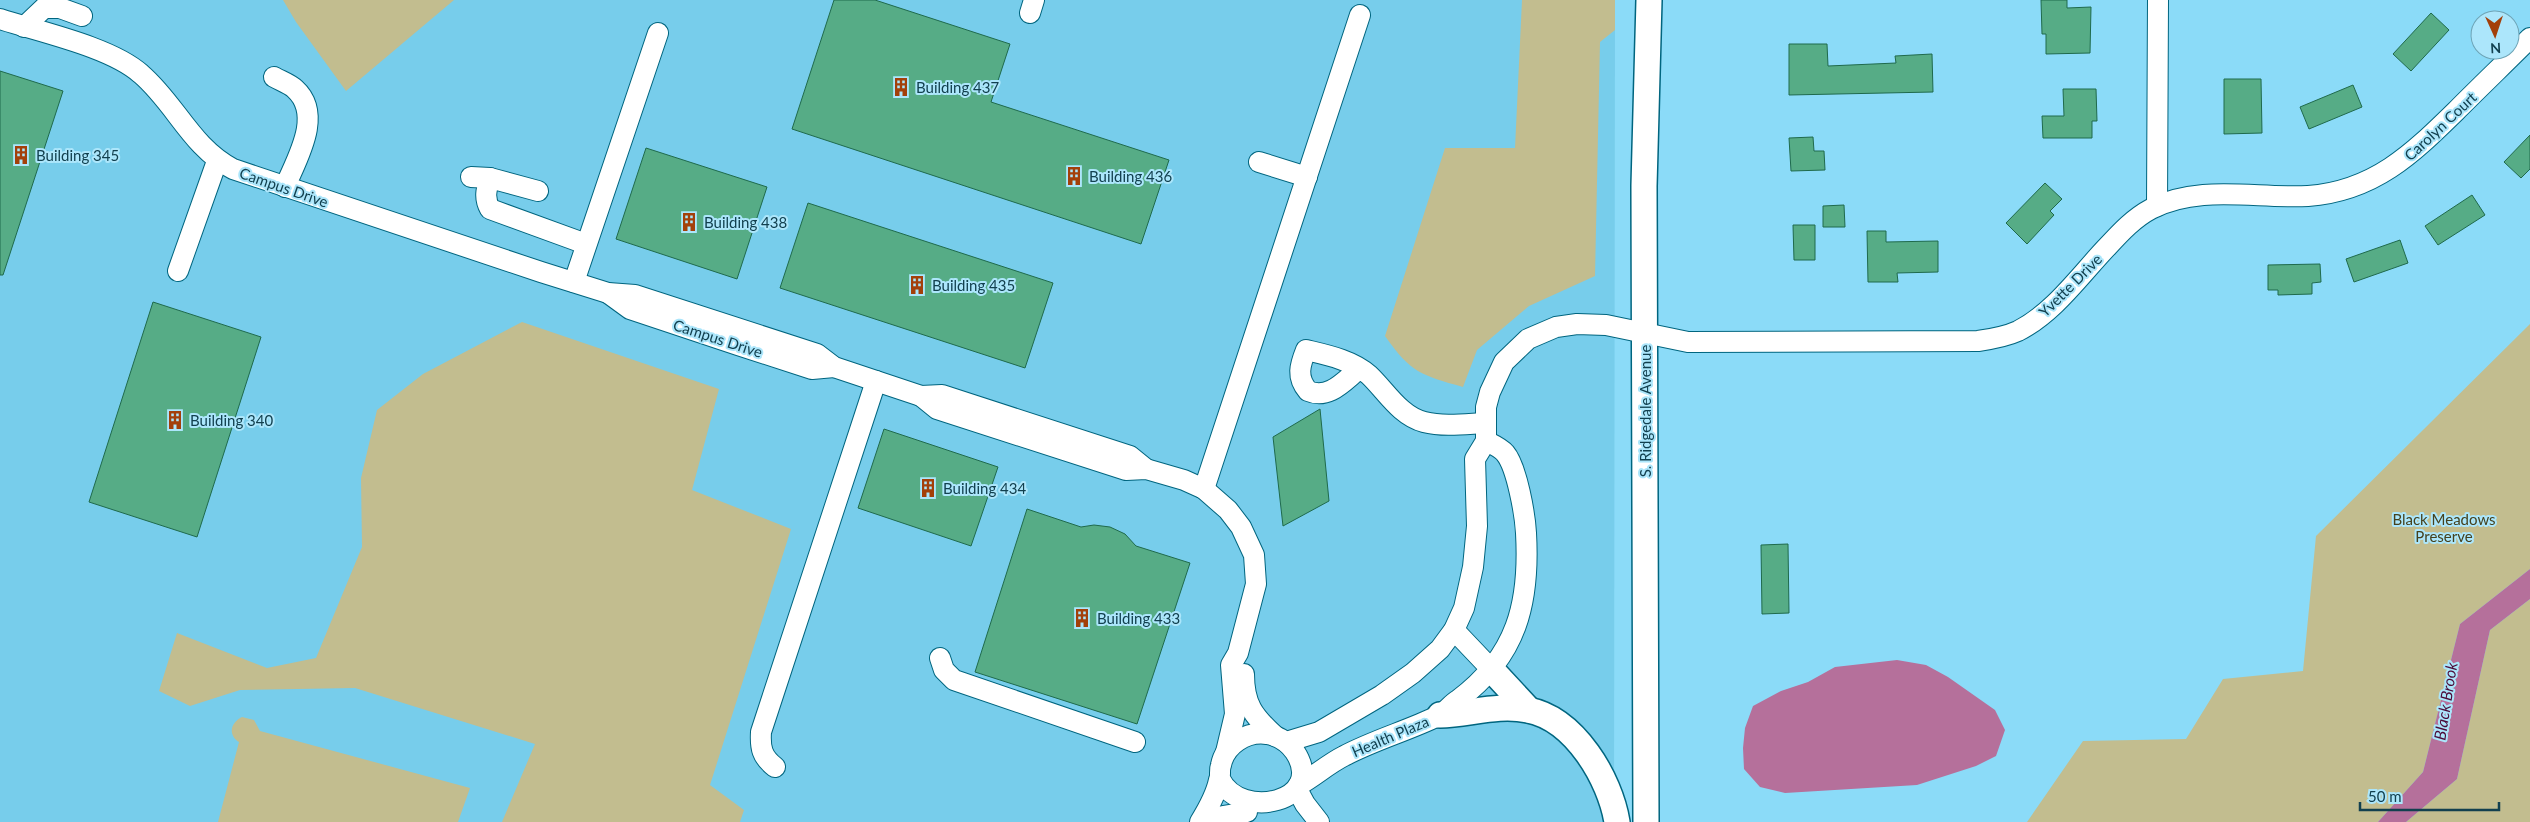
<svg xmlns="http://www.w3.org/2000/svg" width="2530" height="822" viewBox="0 0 2530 822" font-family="Lato,sans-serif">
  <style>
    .built { fill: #77cdeb }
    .green { fill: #c2bd8f }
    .water { fill: #b5709b }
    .building { fill: #56ac86; stroke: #1f6a4c }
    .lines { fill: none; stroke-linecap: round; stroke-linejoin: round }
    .minor-casing { stroke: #00657f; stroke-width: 22 }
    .major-casing { stroke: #00657f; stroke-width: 28 }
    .minor { stroke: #fff; stroke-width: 20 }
    .major { stroke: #fff; stroke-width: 25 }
    .labels { text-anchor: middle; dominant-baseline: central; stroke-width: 4; stroke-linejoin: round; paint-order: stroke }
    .poi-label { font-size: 15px; fill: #12404f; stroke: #ace6fb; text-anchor: start }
    .street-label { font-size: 15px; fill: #12404f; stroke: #ace6fb }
    .park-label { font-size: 15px; fill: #45411d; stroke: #ace6fb }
    .water-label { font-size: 16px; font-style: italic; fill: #4b0b38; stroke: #ace6fb }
  </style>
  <rect width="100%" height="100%" fill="#8bdbf8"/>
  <polygon class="built" points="0,0 1615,0 1614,822 0,822"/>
  <g class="green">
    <polygon points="283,0 454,0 346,91 296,22"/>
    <path d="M1522 0H1615V30L1600 42 1595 276 1529 306 1477 350 1463 387C1421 375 1411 373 1385 336L1445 148H1515Z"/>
    <polygon points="522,322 719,389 692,490 791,529 710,785 744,810 740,822 502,822 535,744 355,688 240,690 190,706 159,691 177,633 267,668 316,658 362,547 361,478 377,410 423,374"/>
    <polygon points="2530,324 2530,569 2460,624 2423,772 2378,822 2027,822 2083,741 2186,739 2223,679 2303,671 2316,536"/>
    <polygon points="2530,599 2530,822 2406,822 2457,779 2490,630"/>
    <path d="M242 717 254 720 260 731 470 788 458 822H218L239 742C228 735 230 723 242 717Z"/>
  </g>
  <g class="water">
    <polygon points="2530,569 2530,599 2490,630 2457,779 2406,822 2378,822 2423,772 2460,624"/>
    <polygon points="1897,660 1926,665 1948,677 1995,710 2005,730 1996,756 1976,766 1917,785 1785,793 1760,787 1744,769 1743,748 1745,728 1753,706 1781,691 1808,682 1835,667"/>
  </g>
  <g class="building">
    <polygon points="834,0 875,0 1010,44 991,102 1169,160 1141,244 792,129"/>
    <polygon points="2041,0 2067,0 2067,8 2091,7 2090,53 2046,54 2046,34 2042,34"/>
    <polygon points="2431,13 2449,30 2411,71 2393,54"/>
    <polygon points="1789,44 1827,44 1828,66 1896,63 1895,56 1932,54 1933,92 1789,95"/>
    <polygon points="0,71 63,91 3,275 0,275"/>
    <polygon points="2224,79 2261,79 2262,133 2224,134"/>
    <polygon points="2353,85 2362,107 2309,129 2300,107"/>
    <polygon points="2063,89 2096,89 2097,121 2092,121 2092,138 2043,138 2042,116 2064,116"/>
    <polygon points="2530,135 2530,169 2521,178 2504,162"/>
    <polygon points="1813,137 1814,151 1824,151 1825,170 1791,171 1789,138"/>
    <polygon points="646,148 767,187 737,279 616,239"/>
    <polygon points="2045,183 2062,199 2050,211 2054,215 2027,244 2006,223"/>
    <polygon points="2472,195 2485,215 2438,245 2425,226"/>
    <polygon points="808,203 1053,283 1025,368 780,288"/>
    <polygon points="1844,205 1845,227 1823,227 1823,206"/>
    <polygon points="1793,225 1815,225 1815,260 1794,260"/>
    <polygon points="1867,231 1886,231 1886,242 1938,241 1938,272 1897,273 1898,282 1868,282"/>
    <polygon points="2400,240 2408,263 2354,282 2346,259"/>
    <polygon points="2320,264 2321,282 2312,283 2312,294 2278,295 2278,290 2268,290 2268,265"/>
    <polygon points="153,302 261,337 197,537 89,502"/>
    <polygon points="1320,409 1329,501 1283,526 1273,437"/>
    <polygon points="884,429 998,467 971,546 858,508"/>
    <polygon points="1027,509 1081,527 1094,525 1110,527 1125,534 1136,546 1190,563 1137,724 975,672"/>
    <polygon points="1788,544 1789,613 1762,614 1761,545"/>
  </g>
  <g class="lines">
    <g class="minor-casing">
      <g id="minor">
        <polyline points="1030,13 1034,0"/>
        <path d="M0 19C40 32 111 47 141 74 176 104 191 147 233 169L541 272 608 293 635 295 817 354 834 367 921 396 942 395 1130 456 1146 469"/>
        <polyline points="24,27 44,8 60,8 82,16"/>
        <path d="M274 77C281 81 290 84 295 89 324 115 296 160 285 187"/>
        <polyline points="1259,162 1307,177"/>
        <polyline points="471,177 490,178 538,191"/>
        <path d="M490 178C486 190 484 198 490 209L586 244"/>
        <polyline points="2157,206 2158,0"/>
        <polyline points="178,271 217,161"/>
        <polyline points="574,282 658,33"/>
        <polyline points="608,293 630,309 738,345 812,369 834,367"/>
        <path d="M1359 369C1344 381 1329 400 1308 391 1296 377 1300 365 1306 350 1327 355 1352 360 1369 375 1386 391 1400 416 1424 422 1444 427 1465 424 1485 423"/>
        <polyline points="921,396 937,409 1126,470 1146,469 1184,480 1204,489 1228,510 1241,527 1254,555 1256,584 1238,653 1231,665 1235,714 1226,752"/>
        <polyline points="1204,489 1360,15"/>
        <polyline points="1454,630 1491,669"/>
        <polyline points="940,658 944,670 954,680 1135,742"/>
        <path d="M1244 674C1244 704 1253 716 1275 736"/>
        <path d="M1286 742 1319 732 1382 695 1413 673 1440 649 1454 630 1464 608 1473 567 1477 526 1475 459 1486 441V407L1490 392 1504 362 1528 339 1556 327 1577 324 1606 325 1688 342 1978 341C1992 339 2005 337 2018 331 2054 313 2081 274 2108 246 2121 232 2134 218 2151 209 2199 184 2256 199 2308 196 2376 191 2414 152 2460 107 2483 84 2507 61 2530 38"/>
        <path d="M775 767C762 757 760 748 761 732L876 381"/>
        <path d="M1299 785C1315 776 1328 764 1344 756 1374 740 1407 731 1438 716 1445 713 1451 704 1458 700 1517 656 1530 603 1526 533 1525 515 1517 467 1505 453 1501 448 1492 444 1486 441"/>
        <polyline points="1298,791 1305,804 1319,822"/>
        <path d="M1200 822C1208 809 1216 795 1219 780 1221 776 1219 770 1221 765 1225 745 1246 731 1267 734 1278 736 1288 742 1295 752 1327 801 1241 822 1220 779"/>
        <polyline points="1206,822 1223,816 1247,812"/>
      </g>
    </g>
    <g class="major-casing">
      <g id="major">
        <polyline points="1491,669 1529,710"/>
        <path d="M1440 715C1470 714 1498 704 1528 710 1575 719 1610 779 1617 822"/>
        <polyline points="1646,822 1644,186 1649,0"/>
      </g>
    </g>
    <use href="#minor" class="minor"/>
    <use href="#major" class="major"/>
  </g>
  <defs>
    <g id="building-bare" transform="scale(1.5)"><path d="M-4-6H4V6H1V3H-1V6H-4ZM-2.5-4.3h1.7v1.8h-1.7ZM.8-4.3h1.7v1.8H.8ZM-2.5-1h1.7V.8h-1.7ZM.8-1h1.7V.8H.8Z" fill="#a3400a" stroke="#ace6fb" stroke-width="2.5" paint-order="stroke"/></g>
  </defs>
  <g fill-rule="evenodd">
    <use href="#building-bare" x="901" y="87"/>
    <use href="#building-bare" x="21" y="155"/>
    <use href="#building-bare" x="1074" y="176"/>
    <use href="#building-bare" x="689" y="222"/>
    <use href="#building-bare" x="917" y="285"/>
    <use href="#building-bare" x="175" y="420"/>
    <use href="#building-bare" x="928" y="488"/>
    <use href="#building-bare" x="1082" y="618"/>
  </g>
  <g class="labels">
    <g class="poi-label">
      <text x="916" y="87">Building 437</text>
      <text x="36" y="155">Building 345</text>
      <text x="1089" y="176">Building 436</text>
      <text x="704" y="222">Building 438</text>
      <text x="932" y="285">Building 435</text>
      <text x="190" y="420">Building 340</text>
      <text x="943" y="488">Building 434</text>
      <text x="1097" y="618">Building 433</text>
    </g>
    <g class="street-label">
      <text transform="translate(2440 126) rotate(-43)">Carolyn Court</text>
      <text transform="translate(284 187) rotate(19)">Campus Drive</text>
      <text transform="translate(2070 285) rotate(-45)">Yvette Drive</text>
      <text transform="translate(718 338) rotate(18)">Campus Drive</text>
      <text transform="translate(1645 411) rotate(-90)">S. Ridgedale Avenue</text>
      <text transform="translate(1390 736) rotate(-23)">Health Plaza</text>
    </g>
    <g class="park-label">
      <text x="2444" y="519">Black Meadows<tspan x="2444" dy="17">Preserve</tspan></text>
    </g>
    <g class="water-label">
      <text transform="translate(2445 701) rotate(-81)">Black Brook</text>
    </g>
  </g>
  <g transform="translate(2495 35) rotate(177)"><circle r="24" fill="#ace6fb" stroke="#6ea4b6"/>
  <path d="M0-4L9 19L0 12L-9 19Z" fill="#a3400a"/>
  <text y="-8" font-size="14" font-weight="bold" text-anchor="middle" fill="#12404f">N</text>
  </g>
  <path d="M2360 802v8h139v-8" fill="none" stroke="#12404f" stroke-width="2.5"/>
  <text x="2368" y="802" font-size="15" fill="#12404f" stroke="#ace6fb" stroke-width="4" paint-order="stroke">50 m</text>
</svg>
